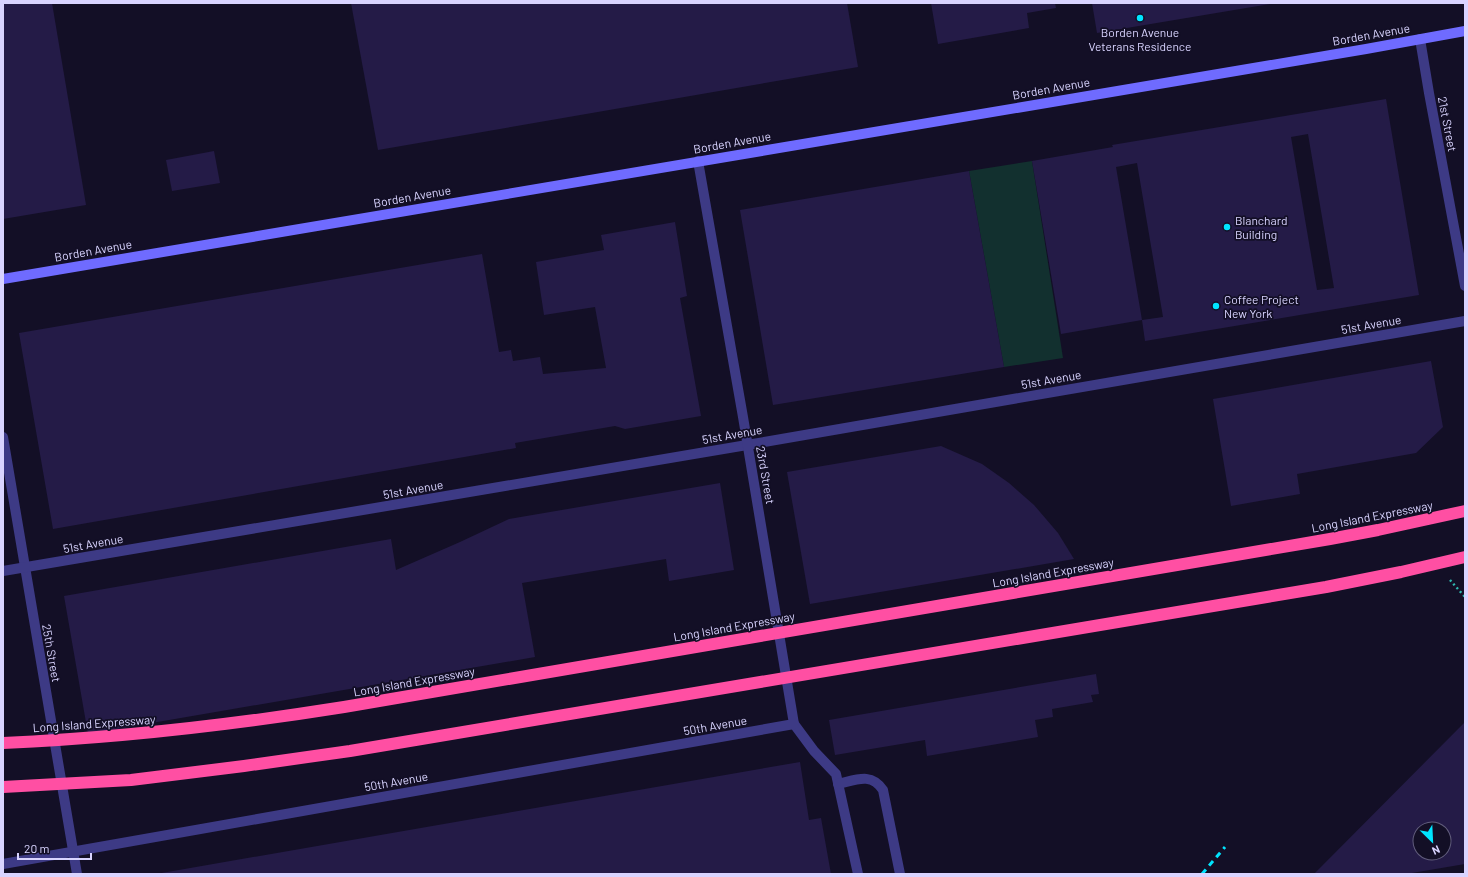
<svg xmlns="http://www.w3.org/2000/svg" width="1468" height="877" viewBox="0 0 1468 877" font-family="Barlow,sans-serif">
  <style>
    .green { fill: #12302f }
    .building { fill: #241b47; fill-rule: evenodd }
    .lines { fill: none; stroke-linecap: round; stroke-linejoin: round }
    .path { stroke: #2fb8b0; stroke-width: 2.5; stroke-dasharray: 2 3; stroke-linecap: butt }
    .lane { stroke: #3d3a85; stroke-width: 10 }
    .street { stroke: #3d3a85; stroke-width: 10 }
    .secondary { stroke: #6f6bff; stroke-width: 10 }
    .rail { stroke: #00e5ff; stroke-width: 3; stroke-dasharray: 6 5; stroke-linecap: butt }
    .highway-bridge { stroke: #ff4fa3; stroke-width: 12 }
    .poi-dot { fill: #00e5ff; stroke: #130f26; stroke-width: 1.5 }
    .labels { text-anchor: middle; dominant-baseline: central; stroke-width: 3.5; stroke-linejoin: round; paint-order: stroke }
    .poi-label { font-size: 12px; fill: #d9d4ff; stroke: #130f26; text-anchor: start }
    .street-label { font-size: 12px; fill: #d9d4ff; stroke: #130f26 }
  </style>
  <rect width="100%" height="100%" fill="#130f26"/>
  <polygon class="green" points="1032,161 1063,358 1004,367 969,171"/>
  <g class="building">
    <polygon points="3,3 52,3 86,205 3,219"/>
    <polygon points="351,3 847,3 858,67 378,150"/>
    <polygon points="931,3 1055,3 1056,8 1027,13 1029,28 938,44"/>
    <polygon points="1092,3 1270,3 1270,4 1097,33"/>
    <path d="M1386 99 1419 295 1145 341 1142 320 1163 317 1137 163 1116 167 1142 320 1061 334 1032 161 1113 147 1112 145ZM1308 134 1334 288 1317 290 1291 137Z"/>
    <polygon points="214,151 220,183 172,191 166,160"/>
    <polygon points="969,171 1004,367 773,405 740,210"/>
    <polygon points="675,222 687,296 680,298 701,416 625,429 615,426 515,443 516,448 53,529 19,333 482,254 499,352 511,350 513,361 540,357 543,374 606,368 595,307 544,315 536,262 604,250 601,235"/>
    <polygon points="1431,361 1443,427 1416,453 1297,474 1300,494 1231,506 1213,399"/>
    <polygon points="941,446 982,464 1009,483 1034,505 1058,533 1074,559 810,604 787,472"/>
    <polygon points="720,483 734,570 669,581 666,559 522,583 535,657 88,734 64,596 391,539 396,570 460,542 509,519"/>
    <polygon points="1096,674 1099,694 1091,695 1093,702 1052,709 1053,717 1035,720 1038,737 927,756 925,740 835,755 829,720"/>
    <path d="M1465 722V864L1406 874H1314ZM1420 829H1444V853H1420Z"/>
    <polygon points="800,762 809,820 821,818 831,874 156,874"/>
  </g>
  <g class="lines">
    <polyline class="path" points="1450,580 1465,597"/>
    <g class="lane">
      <polyline points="794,724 814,751 836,774 858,874"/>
      <path d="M838 784C856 780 871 772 883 790L900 874"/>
    </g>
    <g class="street">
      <polyline points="1420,39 1429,93 1465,286"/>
      <polyline points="3,437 77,874"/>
      <polyline points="3,571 747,445 1465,321"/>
      <polyline points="3,864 794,724 743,417 698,161"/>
    </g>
    <polyline class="secondary" points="3,279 1366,49 1465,31"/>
    <polyline class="rail" points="1202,874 1225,847"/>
    <g class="highway-bridge">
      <path d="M3 743C117 738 231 725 344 707L1330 539 1378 530 1465 511"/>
      <polyline points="3,787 131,780 244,766 350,751 1326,587 1401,572 1465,557"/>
    </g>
  </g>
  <g class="poi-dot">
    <circle cx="1140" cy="18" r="4"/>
    <circle cx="1227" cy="227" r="4"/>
    <circle cx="1216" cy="306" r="4"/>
  </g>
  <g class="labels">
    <g class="poi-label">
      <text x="1140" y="32" text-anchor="middle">Borden Avenue<tspan x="1140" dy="14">Veterans Residence</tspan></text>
      <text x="1235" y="220">Blanchard<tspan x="1235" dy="14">Building</tspan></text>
      <text x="1224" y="299">Coffee Project<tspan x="1224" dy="14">New York</tspan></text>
    </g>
    <g class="street-label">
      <text transform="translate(1371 34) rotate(-10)">Borden Avenue</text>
      <text transform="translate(1051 88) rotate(-10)">Borden Avenue</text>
      <text transform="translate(1448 124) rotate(79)">21st Street</text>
      <text transform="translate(732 142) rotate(-10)">Borden Avenue</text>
      <text transform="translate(412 196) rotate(-10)">Borden Avenue</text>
      <text transform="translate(93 250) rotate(-10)">Borden Avenue</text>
      <text transform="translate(1371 324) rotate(-10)">51st Avenue</text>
      <text transform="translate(1051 379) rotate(-10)">51st Avenue</text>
      <text transform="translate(732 434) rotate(-10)">51st Avenue</text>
      <text transform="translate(766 475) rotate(80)">23rd Street</text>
      <text transform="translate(413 489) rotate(-10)">51st Avenue</text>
      <text transform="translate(1372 516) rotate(-11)">Long Island Expressway</text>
      <text transform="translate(93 543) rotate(-10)">51st Avenue</text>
      <text transform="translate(1053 572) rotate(-10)">Long Island Expressway</text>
      <text transform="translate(734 626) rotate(-10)">Long Island Expressway</text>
      <text transform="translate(52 653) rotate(80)">25th Street</text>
      <text transform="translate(414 681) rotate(-10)">Long Island Expressway</text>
      <text transform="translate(94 723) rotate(-4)">Long Island Expressway</text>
      <text transform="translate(715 725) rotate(-10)">50th Avenue</text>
      <text transform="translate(396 781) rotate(-10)">50th Avenue</text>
    </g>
  </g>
  <rect width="1468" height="877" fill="none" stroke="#d9d4ff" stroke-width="8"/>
  <g transform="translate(1432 841) rotate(156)"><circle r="19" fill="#130f26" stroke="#625e7d"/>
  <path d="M0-3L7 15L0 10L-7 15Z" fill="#00e5ff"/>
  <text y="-6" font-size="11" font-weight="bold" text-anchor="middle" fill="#d9d4ff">N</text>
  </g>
  <path d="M18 853v6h73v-6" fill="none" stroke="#d9d4ff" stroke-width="2"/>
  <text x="24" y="853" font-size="12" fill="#d9d4ff" stroke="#130f26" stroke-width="3" paint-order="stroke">20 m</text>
</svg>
